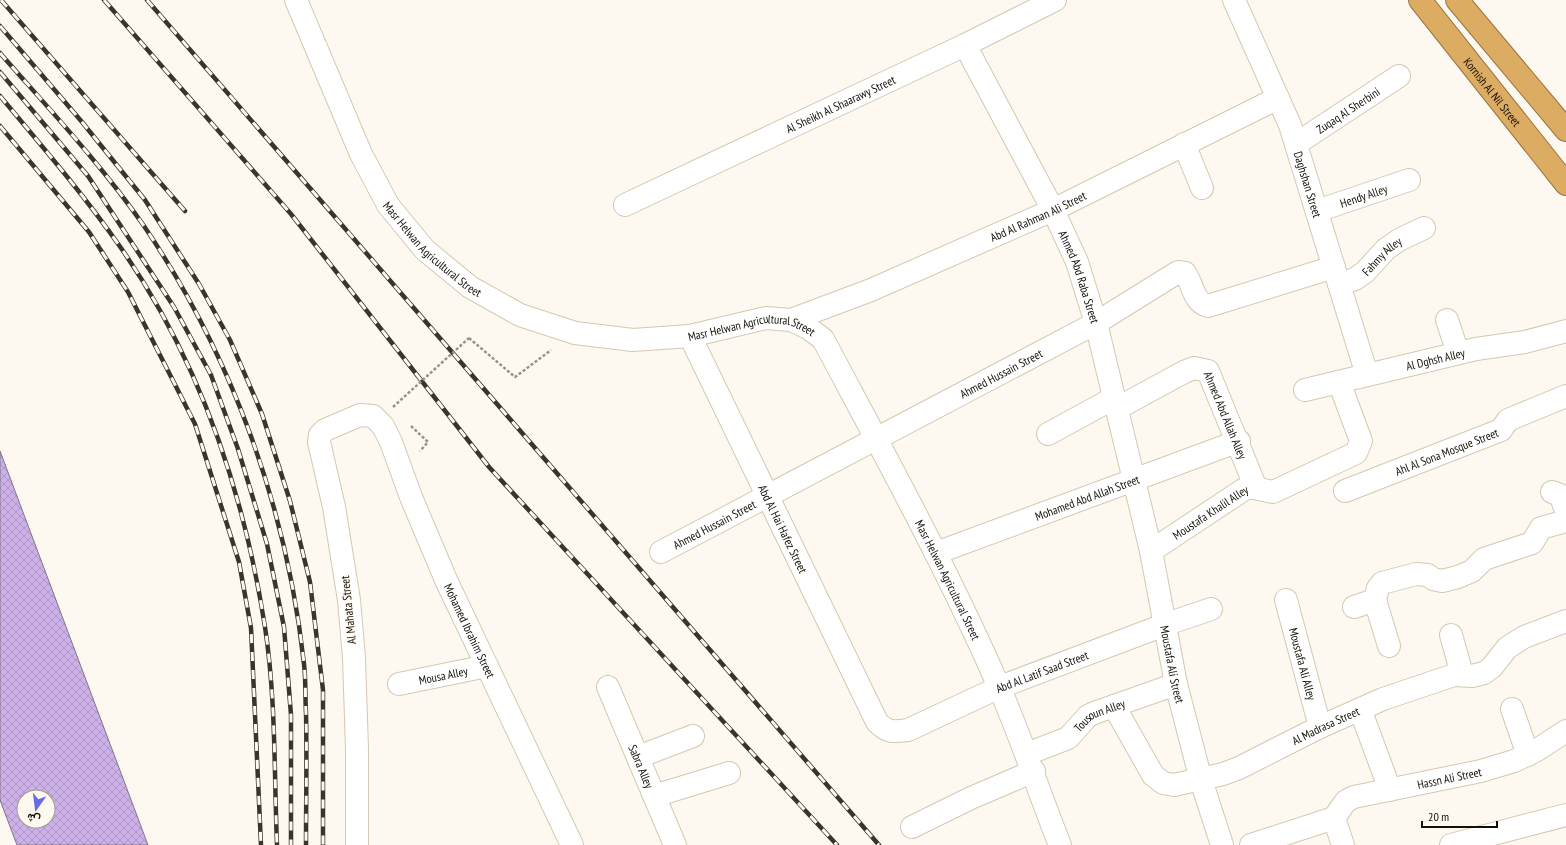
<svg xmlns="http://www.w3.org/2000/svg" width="1566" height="845" viewBox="0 0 1566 845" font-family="'PT Sans Narrow',Vazirmatn,sans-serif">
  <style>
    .building { fill: url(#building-cross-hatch); stroke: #7f758a; fill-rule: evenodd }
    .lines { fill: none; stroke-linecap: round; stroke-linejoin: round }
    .street-casing { stroke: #d4c8b0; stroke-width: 24 }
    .highway-casing { stroke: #967543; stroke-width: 24 }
    .path { stroke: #97938a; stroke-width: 2.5; stroke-dasharray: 3 2; stroke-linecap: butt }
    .street { stroke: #fff; stroke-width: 22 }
    .highway { stroke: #dcac63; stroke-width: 22 }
    .rail-casing { stroke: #39342c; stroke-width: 4.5 }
    .rail { stroke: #fef9f0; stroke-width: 3; stroke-dasharray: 9; stroke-linecap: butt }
    .path-bridge { stroke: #97938a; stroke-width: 2.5; stroke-dasharray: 3 2; stroke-linecap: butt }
    .labels { text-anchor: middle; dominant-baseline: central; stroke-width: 3; stroke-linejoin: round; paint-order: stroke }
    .street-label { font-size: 12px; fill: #141008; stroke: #fef9f0 }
  </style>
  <defs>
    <pattern id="building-cross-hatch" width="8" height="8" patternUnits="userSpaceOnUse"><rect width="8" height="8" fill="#ccb0e7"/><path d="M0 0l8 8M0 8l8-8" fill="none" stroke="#ae96c5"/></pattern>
  </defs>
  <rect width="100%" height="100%" fill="#fef9f0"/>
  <path class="building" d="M0 451 148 845H17L0 800ZM24 797H48V821H24Z"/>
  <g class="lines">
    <g class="street-casing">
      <g id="street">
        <path id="s1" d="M296 0 361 154 388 205 425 250 470 287 520 315 575 333 633 340 690 336 766 318 791 320 808 328 823 339C884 454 947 568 999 687 1022 739 1039 793 1060 845"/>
        <path id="s2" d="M1234 0 1290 125 1367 375"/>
        <path id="s3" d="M965 45 1053 210 1077 262 1096 323 1134 480 1151 551 1176 684 1201 780 1222 845"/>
        <polyline points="1184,144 1202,188"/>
        <path id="s4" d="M1296 144 1399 76"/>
        <path id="s5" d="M625 205 965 45 1055 0"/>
        <path id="s6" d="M1317 211 1409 180"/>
        <path id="s7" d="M1339 284 1355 279 1365 272 1386 249 1399 240 1424 228"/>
        <path id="s8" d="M791 320 871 290 1053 210 1278 98"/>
        <polyline points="1447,320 1458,353"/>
        <path id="s9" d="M690 336 877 722C888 733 893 732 908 730L1000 687 1164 625 1211 609"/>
        <path id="s10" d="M1305 390 1476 349 1525 342 1566 331"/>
        <path id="s11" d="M1116 409 1184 372 1194 368 1208 371 1256 488"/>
        <polyline points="1048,434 1114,398"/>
        <path id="s12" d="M1345 491 1501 430 1508 420 1566 396"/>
        <polyline points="1552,492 1560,495 1566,510"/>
        <path id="s13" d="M1151 551 1243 490 1249 487 1273 492 1356 453 1361 441 1339 382"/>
        <path id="s14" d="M661 552 1096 323 1178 272 1185 273C1193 284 1193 302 1208 306L1334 267"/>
        <path id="s15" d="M936 553 1239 441"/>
        <path id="s16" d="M1286 600 1320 727"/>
        <polyline points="1375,600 1389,646"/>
        <polyline points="1354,607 1375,600 1378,588 1382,583 1416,574 1428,575 1433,579 1442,581 1458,577 1472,571 1484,559 1532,543 1541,528 1566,521"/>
        <polyline points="1451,635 1462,674"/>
        <path id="s17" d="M399 684 487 666"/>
        <path id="s18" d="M608 687 675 845"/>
        <path id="s19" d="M1114 706 1153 775 1163 783 1174 785 1223 774 1239 768 1320 727 1383 699 1454 675 1472 676 1484 673 1492 667 1507 648 1524 637 1566 621"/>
        <polyline points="1360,709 1390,790"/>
        <polyline points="1512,709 1528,755"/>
        <path id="s20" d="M1027 754 1068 738 1088 716 1094 713 1176 684"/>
        <polyline points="638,757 693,736"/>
        <polyline points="654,796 729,773"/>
        <path id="s21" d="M1334 818 1346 801 1354 797 1481 771 1514 761 1537 750 1566 731"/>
        <polyline points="1334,818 1343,845"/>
        <polyline points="912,827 971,798 1034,771"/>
        <path id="s22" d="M357 845V749L354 658 349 600 334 507 319 442 320 435 325 430 360 415 373 416 383 426 391 442 411 497 446 580 572 845"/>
        <polyline points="1251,845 1334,818"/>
        <polyline points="1451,845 1566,815"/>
      </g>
    </g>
    <g class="highway-casing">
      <g id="highway">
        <path id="s23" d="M1420 0 1566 184"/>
        <polyline points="1457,0 1566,130"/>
      </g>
    </g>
    <g class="path">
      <polyline points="469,338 515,377 551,350"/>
      <polyline points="411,426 428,442 420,451"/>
    </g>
    <use href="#street" class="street"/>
    <use href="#highway" class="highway"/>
    <g class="rail-casing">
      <g id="rail">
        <polyline points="1,0 185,211"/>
        <polyline points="104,0 291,214 489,467 837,845"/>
        <polyline points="147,0 879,845"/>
        <polyline points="0,26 82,122 145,200 199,284 230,340 262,414 290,501 310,582 323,690 323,845"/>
        <path d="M0 53C49 109 101 164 144 226 232 356 287 508 304 664 306 680 305 697 306 713 307 757 306 801 306 845"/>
        <polyline points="0,72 88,176 174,307 211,375 238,449 267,544 284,627 291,715 291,845"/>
        <path d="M0 96C42 146 84 195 121 248 199 360 244 493 265 627 276 699 274 772 277 845"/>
        <polyline points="0,126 89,232 128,292 195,424 239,562 251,628 261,845"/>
      </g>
    </g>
    <use href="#rail" class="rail"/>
    <polyline class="path-bridge" points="393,407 469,338"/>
  </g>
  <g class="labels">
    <g class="street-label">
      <text stroke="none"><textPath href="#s23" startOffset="117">Kornish Al Nil Street</textPath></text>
      <text stroke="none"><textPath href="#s5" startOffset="238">Al Sheikh Al Shaarawy Street</textPath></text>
      <text stroke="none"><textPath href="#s4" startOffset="62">Zuqaq Al Sherbini</textPath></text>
      <text stroke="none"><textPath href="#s2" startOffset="199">Daghshan Street</textPath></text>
      <text stroke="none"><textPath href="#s6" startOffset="49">Hendy Alley</textPath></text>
      <text stroke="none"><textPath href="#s8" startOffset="268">Abd Al Rahman Ali Street</textPath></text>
      <text stroke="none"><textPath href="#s1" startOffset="288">Masr Helwan Agricultural Street</textPath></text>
      <text stroke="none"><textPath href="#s7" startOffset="52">Fahmy Alley</textPath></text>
      <text stroke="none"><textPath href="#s3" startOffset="259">Ahmed Abd Raba Street</textPath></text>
      <text stroke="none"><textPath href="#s1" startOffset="636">Masr Helwan Agricultural Street</textPath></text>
      <text stroke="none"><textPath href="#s10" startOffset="134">Al Dghsh Alley</textPath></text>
      <text stroke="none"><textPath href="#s14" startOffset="384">Ahmed Hussain Street</textPath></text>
      <text stroke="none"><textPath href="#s11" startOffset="150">Ahmed Abd Allah Alley</textPath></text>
      <text stroke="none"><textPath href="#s12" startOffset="109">Ahl Al Sona Mosque Street</textPath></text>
      <text stroke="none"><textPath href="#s15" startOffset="161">Mohamed Abd Allah Street</textPath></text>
      <text stroke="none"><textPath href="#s13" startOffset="71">Moustafa Khalil Alley</textPath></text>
      <text stroke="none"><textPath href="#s14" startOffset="60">Ahmed Hussain Street</textPath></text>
      <text stroke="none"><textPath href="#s9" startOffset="214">Abd Al Hai Hafez Street</textPath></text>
      <text stroke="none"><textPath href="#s1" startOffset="984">Masr Helwan Agricultural Street</textPath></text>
      <text transform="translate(348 610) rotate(-96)">Al Mahata Street</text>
      <text stroke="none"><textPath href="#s22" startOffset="708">Mohamed Ibrahim Street</textPath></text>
      <text stroke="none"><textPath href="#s3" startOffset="658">Moustafa Ali Street</textPath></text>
      <text stroke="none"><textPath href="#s16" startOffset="66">Moustafa Ali Alley</textPath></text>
      <text stroke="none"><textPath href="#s9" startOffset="609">Abd Al Latif Saad Street</textPath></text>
      <text stroke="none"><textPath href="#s17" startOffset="45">Mousa Alley</textPath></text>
      <text stroke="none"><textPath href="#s20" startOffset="84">Tousoun Alley</textPath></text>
      <text stroke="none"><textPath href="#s19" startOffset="267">Al Madrasa Street</textPath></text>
      <text stroke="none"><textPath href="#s18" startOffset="86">Sabra Alley</textPath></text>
      <text stroke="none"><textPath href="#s21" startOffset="127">Hassn Ali Street</textPath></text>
    </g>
  </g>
  <g transform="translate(36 809) rotate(194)"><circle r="19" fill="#fef9f0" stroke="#a09c93"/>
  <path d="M0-3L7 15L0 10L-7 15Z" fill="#666de5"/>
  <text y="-6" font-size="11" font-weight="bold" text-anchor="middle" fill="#141008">ش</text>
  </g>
  <path d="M1422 821v6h75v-6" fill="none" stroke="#141008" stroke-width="2"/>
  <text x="1428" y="821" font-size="12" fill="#141008" stroke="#fef9f0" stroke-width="3" paint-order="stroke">20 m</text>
</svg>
